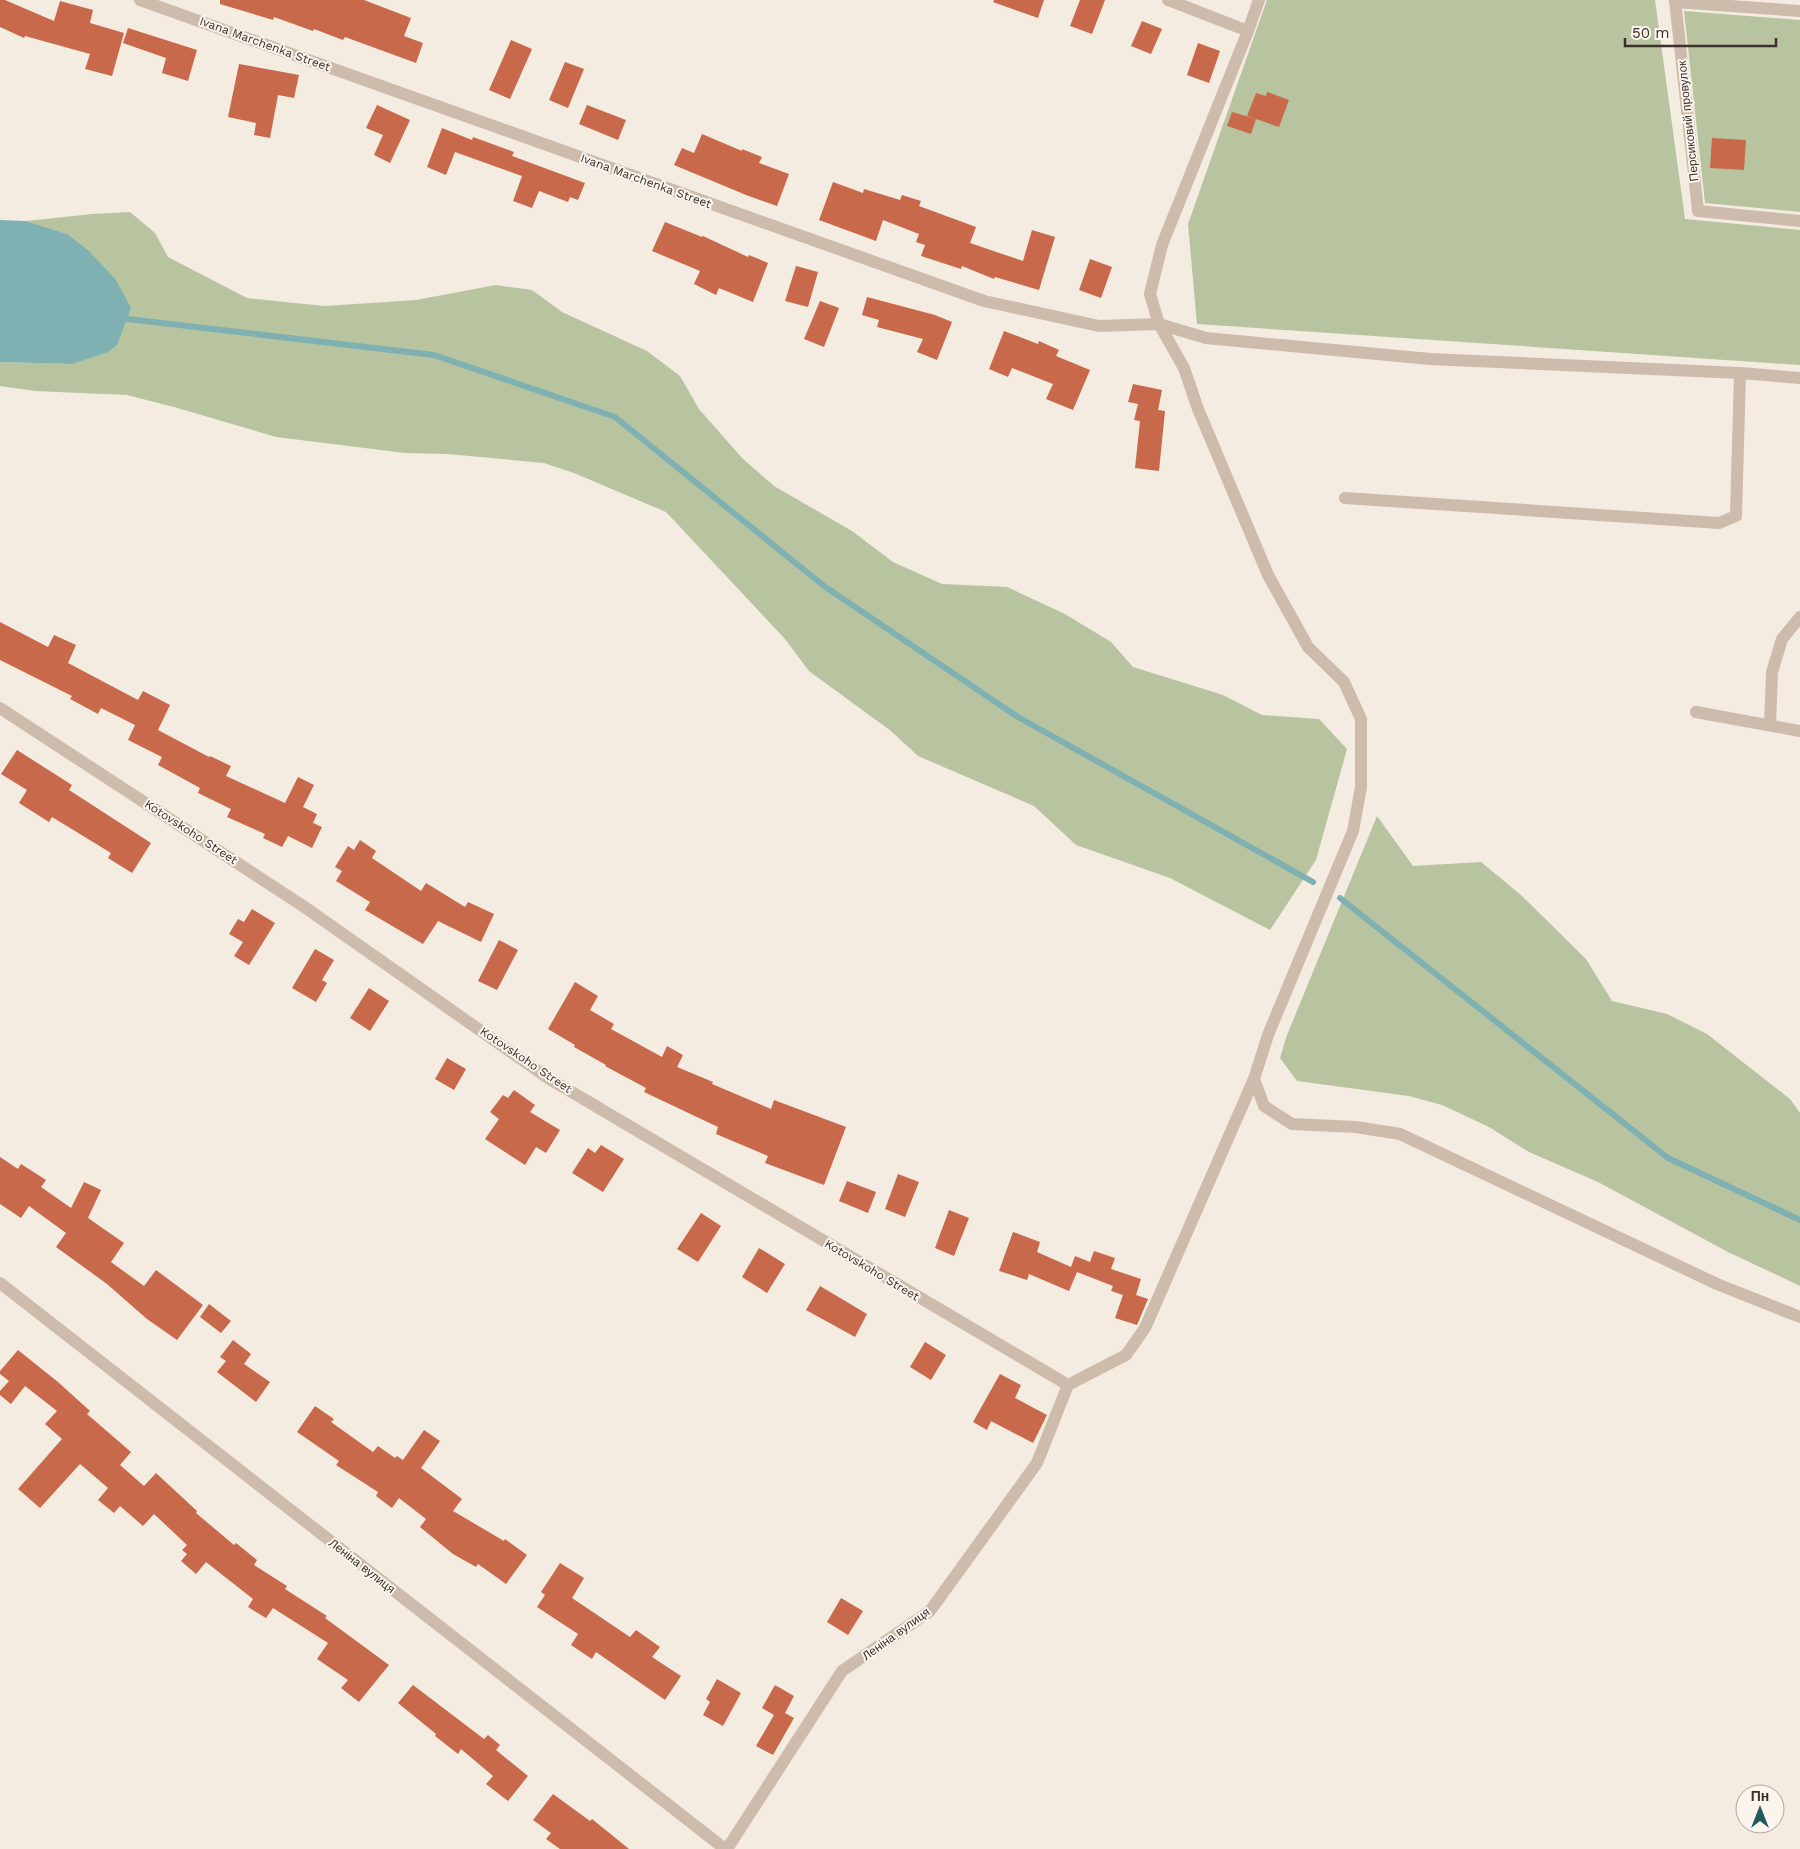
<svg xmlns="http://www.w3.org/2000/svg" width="1800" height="1849" viewBox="0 0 1800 1849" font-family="'Work Sans',sans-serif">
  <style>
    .green { fill: #b8c4a0 }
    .water { fill: #7fb0b2 }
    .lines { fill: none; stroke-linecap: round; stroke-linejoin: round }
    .stream { stroke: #7fb0b2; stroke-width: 6 }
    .building { fill: #c8694b }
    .minor { stroke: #cdbbac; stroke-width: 12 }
    .labels { text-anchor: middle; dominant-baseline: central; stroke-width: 4; stroke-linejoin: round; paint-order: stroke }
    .street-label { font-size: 12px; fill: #3b302b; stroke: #fbf5ee }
  </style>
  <rect width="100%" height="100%" fill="#f4ebe1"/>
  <g class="green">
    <polygon points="1267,0 1655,0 1685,219 1800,230 1800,365 1197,324 1188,224"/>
    <polygon points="1684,11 1800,20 1800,212 1705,203"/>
    <polygon points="130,212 155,233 168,257 247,298 324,306 416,300 496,285 532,290 562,312 647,351 680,376 699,409 742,458 774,486 852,531 893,562 942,584 1007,587 1065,614 1111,642 1133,667 1223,695 1262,715 1319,719 1347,749 1316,860 1270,930 1170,878 1076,845 1034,806 918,756 891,731 809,671 785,639 666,512 574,473 544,463 448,454 405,453 276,437 174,407 127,395 35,391 0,386 0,362 72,364 67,234 26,221 92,214"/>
    <polygon points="1377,816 1413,866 1481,862 1521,895 1586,959 1612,1001 1667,1014 1707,1034 1790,1099 1800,1113 1800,1286 1728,1252 1598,1182 1529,1152 1489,1127 1442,1105 1409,1096 1297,1081 1280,1058 1287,1035"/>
  </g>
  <polygon class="water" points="0,220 26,221 67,234 89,251 116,280 131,308 117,345 108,352 72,364 0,362"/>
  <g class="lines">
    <g class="stream">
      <polyline points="119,318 434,355 615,417 824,586 1018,717 1313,882"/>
      <polyline points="1340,898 1668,1158 1800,1220"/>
    </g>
  </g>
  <g class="building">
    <polygon points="0,0 5,0 54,21 60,1 93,10 90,23 124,33 112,76 85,69 90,54 25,36 24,38 0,27"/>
    <polygon points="220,0 364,0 411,18 404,36 423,43 416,63 345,37 343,40 314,29 313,31 274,17 273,20 220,4"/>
    <polygon points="994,0 1044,0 1038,18 993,2"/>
    <polygon points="1080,0 1105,0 1092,34 1070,26"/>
    <polygon points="1142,21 1162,29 1151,54 1131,46"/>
    <polygon points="128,28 197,50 188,81 162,73 166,58 123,43"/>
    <polygon points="511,40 532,49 510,99 489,90"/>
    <polygon points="1198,43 1220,51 1209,83 1187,75"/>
    <polygon points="565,62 584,69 568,108 549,100"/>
    <polygon points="239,64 299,75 294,98 278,95 270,138 254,135 256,123 228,117"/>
    <polygon points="1267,92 1289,100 1279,127 1247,116 1256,93 1266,96"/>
    <polygon points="377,105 410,120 390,163 374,155 383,135 366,128"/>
    <polygon points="587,105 626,120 618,140 579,124"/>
    <polygon points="1232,112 1256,119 1251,134 1227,126"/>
    <polygon points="442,128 472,140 473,137 514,152 512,156 585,183 578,200 570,197 568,202 539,191 532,208 513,201 522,176 455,152 446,175 427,167"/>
    <polygon points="702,134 742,151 742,149 762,157 759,163 789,174 777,206 746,195 674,165 682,148 694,153"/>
    <polygon points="1712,138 1746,140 1744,170 1710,168"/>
    <polygon points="833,182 863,193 864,189 900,200 902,195 921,201 919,206 976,227 970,243 1023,261 1032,230 1055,237 1039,290 995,277 994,279 962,266 961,269 921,256 925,245 916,242 919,234 883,220 876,241 819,220"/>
    <polygon points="665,222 702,237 703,236 748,257 749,255 768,263 753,302 719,288 716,295 694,284 700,271 652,251"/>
    <polygon points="1090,259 1112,267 1101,298 1079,290"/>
    <polygon points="796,266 818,272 808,307 785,301"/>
    <polygon points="867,297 935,315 952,322 937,360 917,352 923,339 877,327 879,320 862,315"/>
    <polygon points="820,301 839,308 824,347 804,339"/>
    <polygon points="1004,331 1038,344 1039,341 1059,350 1056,356 1090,370 1073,410 1046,399 1053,384 1012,368 1008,377 989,369"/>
    <polygon points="1133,384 1162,390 1158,410 1165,411 1159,471 1135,468 1140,421 1134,420 1138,404 1128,402"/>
    <polygon points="0,622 48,647 54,635 76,645 68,663 138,700 143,691 170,705 158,730 209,757 210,756 231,766 226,776 285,803 298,777 314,785 303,807 317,814 313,823 322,827 312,848 288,836 282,847 263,838 265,834 227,817 231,809 198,793 200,788 158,765 162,757 128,740 135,725 101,708 98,714 70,699 72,696 0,660"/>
    <polygon points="17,750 72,785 69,790 151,843 132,873 108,858 111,853 52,817 49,822 19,803 27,790 1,774"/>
    <polygon points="360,840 376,851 372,858 421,891 426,883 465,907 468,902 494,914 481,942 438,921 423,944 365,910 370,902 336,881 342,871 335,867 348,846 354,850"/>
    <polygon points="252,909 275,923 249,965 234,956 243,942 229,934 238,919 244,922"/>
    <polygon points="499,940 518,950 497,990 478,981"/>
    <polygon points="315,949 334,960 322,980 327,983 316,1002 292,988"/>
    <polygon points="575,982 598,996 590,1010 614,1024 611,1029 662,1057 667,1046 683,1055 677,1067 713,1082 712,1084 771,1109 774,1100 846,1127 824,1185 765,1163 768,1156 716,1134 718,1127 644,1092 646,1088 605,1066 606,1065 574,1047 575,1045 548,1029"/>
    <polygon points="369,988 389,1001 370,1031 350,1018"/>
    <polygon points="447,1058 466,1069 454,1090 435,1079"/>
    <polygon points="514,1090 535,1105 530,1112 560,1130 546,1153 536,1147 525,1165 485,1139 499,1119 490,1112 503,1095 508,1098"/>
    <polygon points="601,1145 624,1159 603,1192 572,1173 588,1148 595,1153"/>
    <polygon points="0,1157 18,1169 21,1164 46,1180 41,1187 71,1208 84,1182 101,1190 88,1218 124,1243 111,1262 144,1286 156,1270 203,1305 177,1340 147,1319 107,1284 56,1247 66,1233 29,1206 21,1218 0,1204"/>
    <polygon points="898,1174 919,1182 905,1217 885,1209"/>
    <polygon points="847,1181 876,1192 868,1213 839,1201"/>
    <polygon points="949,1210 969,1218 954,1256 935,1248"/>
    <polygon points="701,1213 721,1226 698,1262 677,1249"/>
    <polygon points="1013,1232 1040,1242 1037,1252 1071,1267 1075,1256 1090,1262 1094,1251 1115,1258 1111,1269 1141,1279 1136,1295 1148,1299 1137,1325 1115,1318 1123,1295 1111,1291 1113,1286 1077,1272 1069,1291 1029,1274 1027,1280 999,1271"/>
    <polygon points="759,1248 785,1264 767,1293 742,1277"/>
    <polygon points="820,1286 867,1314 855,1337 806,1310"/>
    <polygon points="209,1304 231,1321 221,1333 200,1317"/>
    <polygon points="233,1340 251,1354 244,1364 270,1382 256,1402 217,1372 226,1361 220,1357"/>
    <polygon points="925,1342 946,1355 931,1380 910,1367"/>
    <polygon points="18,1350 58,1382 90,1411 87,1414 131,1452 120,1465 144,1486 156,1473 197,1511 196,1513 234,1545 236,1543 257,1560 254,1565 287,1586 285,1589 327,1616 325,1618 389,1665 359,1702 341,1688 348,1680 317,1659 328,1643 273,1608 266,1618 248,1607 253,1599 206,1562 196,1574 181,1561 187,1554 182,1550 187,1545 154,1514 143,1526 120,1506 114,1513 98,1500 108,1488 80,1464 40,1508 18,1489 62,1439 45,1424 57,1411 25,1386 11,1404 0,1395 0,1391 9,1381 0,1374 0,1371"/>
    <polygon points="1000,1374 1021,1385 1015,1398 1047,1415 1033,1443 991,1421 987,1430 973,1422"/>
    <polygon points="315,1406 334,1419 331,1422 373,1452 378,1446 395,1458 397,1456 403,1460 424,1430 440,1441 421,1468 462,1499 453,1511 504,1541 505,1539 527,1555 506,1584 478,1564 476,1567 453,1554 420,1527 426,1519 399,1498 392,1508 376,1496 378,1492 336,1465 339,1461 297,1432"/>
    <polygon points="560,1563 584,1578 572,1598 630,1637 636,1630 660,1647 652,1657 681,1676 665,1700 596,1652 592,1659 571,1645 578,1634 537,1607 545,1595 541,1592"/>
    <polygon points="841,1598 863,1611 848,1635 827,1622"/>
    <polygon points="717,1679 741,1693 723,1726 703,1715 710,1702 706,1699"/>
    <polygon points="413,1685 484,1739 488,1735 500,1745 496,1750 528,1776 508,1801 486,1784 493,1776 461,1749 458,1754 435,1736 436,1734 398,1703"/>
    <polygon points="775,1685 794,1696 785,1713 794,1718 773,1755 756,1746 774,1715 762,1708"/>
    <polygon points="553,1794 590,1821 592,1819 629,1849 560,1849 546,1839 551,1833 533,1820"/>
  </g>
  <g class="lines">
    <g class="minor">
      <polyline points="140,0 984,301 1099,326 1159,324 1206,338 1430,359 1740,373 1800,378"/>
      <polyline points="1168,0 1248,31"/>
      <polyline points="1259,0 1248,31 1162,245 1150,294 1159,324 1184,368 1198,409 1268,575 1308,647 1344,682 1361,719 1361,787 1353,831 1268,1035 1254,1079 1264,1106 1292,1124 1356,1127 1400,1134 1717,1284 1800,1317"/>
      <polyline points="1675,0 1698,211 1800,221"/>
      <polyline points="1675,2 1800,11"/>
      <polyline points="1345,498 1719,523 1736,516 1740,373"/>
      <polyline points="0,708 303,906 548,1078 1068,1385"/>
      <polyline points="1696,712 1800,731"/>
      <polyline points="1770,725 1772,672 1782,639 1800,617"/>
      <polyline points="0,1283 725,1849"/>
      <polyline points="1068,1385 1126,1355 1145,1328 1254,1079"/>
      <polyline points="727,1849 842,1671 930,1611 1037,1463 1068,1385"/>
    </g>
  </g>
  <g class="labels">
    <g class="street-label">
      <text transform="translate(265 44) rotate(20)">Ivana Marchenka Street</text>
      <text transform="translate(1688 121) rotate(-96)">Персиковий провулок</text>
      <text transform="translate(646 181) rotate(20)">Ivana Marchenka Street</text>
      <text transform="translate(191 832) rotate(33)">Kotovskoho Street</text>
      <text transform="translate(526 1060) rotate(34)">Kotovskoho Street</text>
      <text transform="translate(872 1270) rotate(31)">Kotovskoho Street</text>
      <text transform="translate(362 1566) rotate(38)">Леніна вулиця</text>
      <text transform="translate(896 1634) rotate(-36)">Леніна вулиця</text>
    </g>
  </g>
  <g transform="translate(1760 1809)"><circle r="24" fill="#fbf5ee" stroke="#aea6a0"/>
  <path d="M0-4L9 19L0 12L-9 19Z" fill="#1f5a5e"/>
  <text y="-8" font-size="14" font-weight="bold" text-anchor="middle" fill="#3b302b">Пн</text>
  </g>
  <path d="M1625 38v8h151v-8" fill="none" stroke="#3b302b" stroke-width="2.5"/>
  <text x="1632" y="38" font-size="15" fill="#3b302b" stroke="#fbf5ee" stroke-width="4" paint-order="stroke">50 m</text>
</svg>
